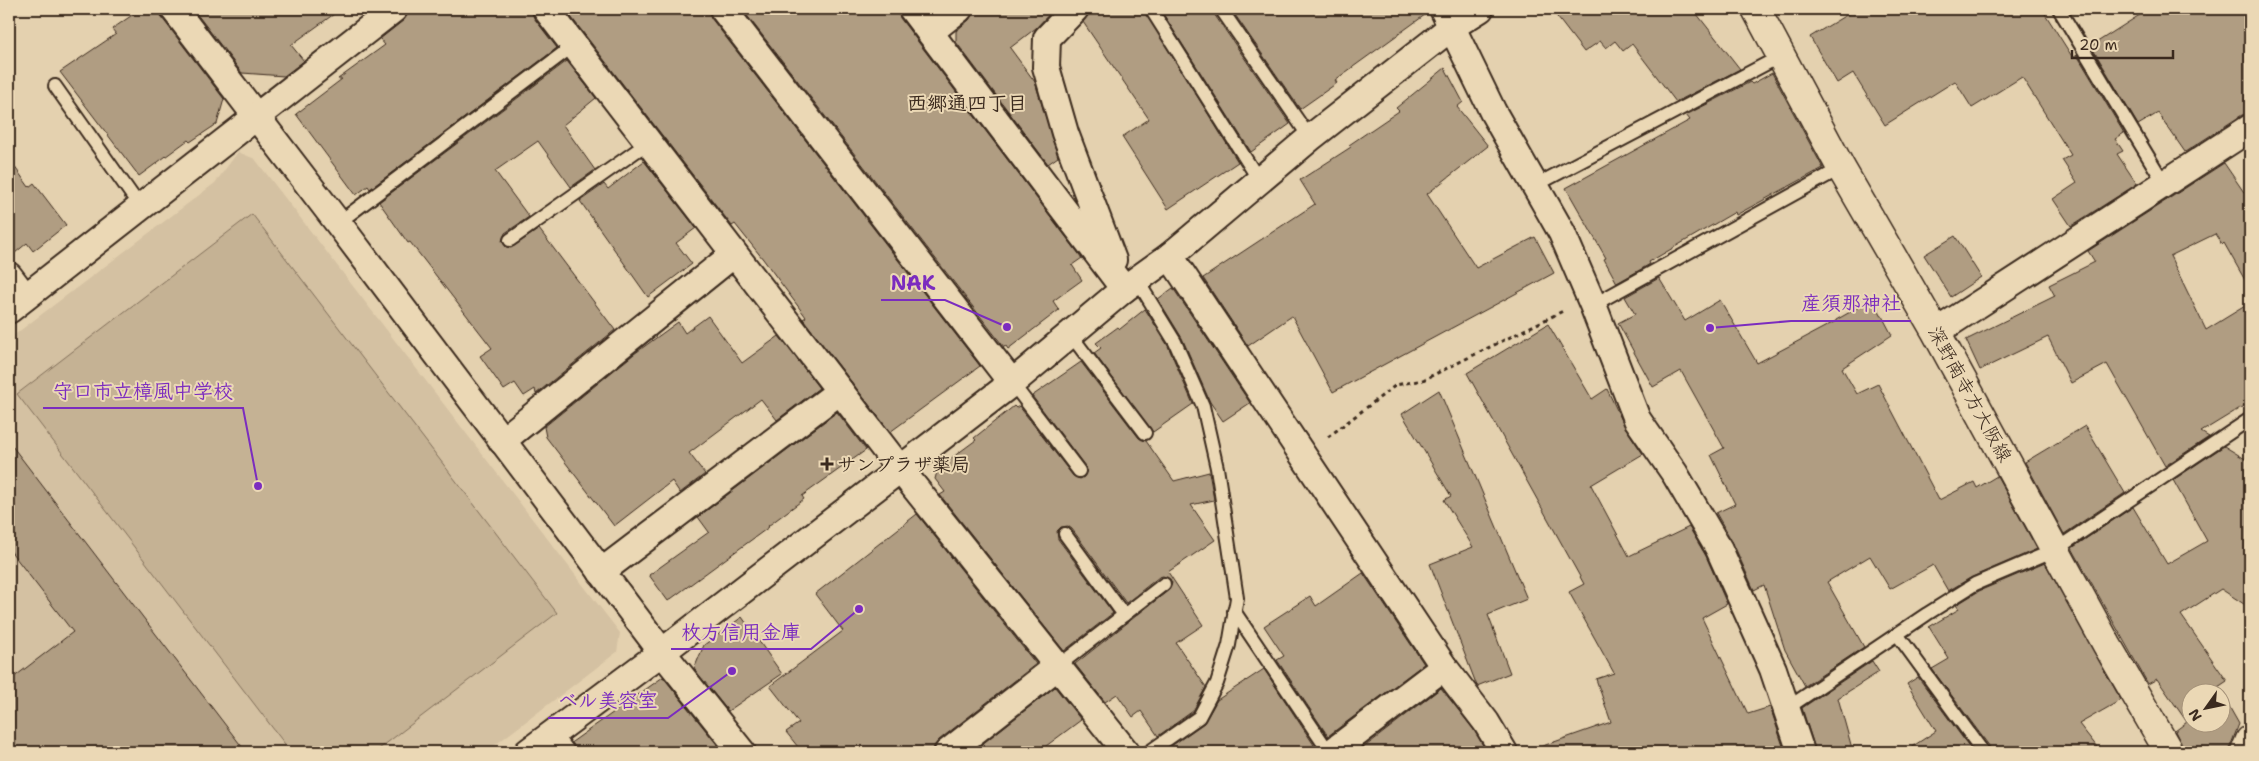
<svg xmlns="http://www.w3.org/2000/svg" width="2259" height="761" viewBox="0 0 2259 761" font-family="'Shantell Sans','Klee One',sans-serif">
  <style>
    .built { fill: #d4c1a2 }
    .green { fill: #c5b294; stroke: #806e59 }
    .building { fill: #b09d82; stroke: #3b2a1e }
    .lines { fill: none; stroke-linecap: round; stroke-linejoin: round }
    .lane-casing { stroke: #3b2a1e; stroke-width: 16 }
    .street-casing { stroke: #3b2a1e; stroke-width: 30 }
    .secondary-casing { stroke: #3b2a1e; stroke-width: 31 }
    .path { stroke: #3b2a1e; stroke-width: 3; stroke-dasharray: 4 4; stroke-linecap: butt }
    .lane { stroke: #ebd8b5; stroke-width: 12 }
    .street { stroke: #ebd8b5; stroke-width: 26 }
    .secondary { stroke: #ebd8b5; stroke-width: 28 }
    .poi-dot { fill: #3b2a1e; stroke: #ebd8b5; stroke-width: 2 }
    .labels { text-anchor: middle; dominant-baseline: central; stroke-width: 4; stroke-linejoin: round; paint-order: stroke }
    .street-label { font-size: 19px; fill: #3b2a1e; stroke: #ebd8b5 }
    .poi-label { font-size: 19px; font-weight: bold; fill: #3b2a1e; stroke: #ebd8b5; text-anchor: start }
    .neighbourhood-label { font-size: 20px; font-weight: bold; fill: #3b2a1e; stroke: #ebd8b5 }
    .leader { fill: none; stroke: #7b2cbf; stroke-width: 2 }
    .callout-dot { fill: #7b2cbf; stroke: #ebd8b5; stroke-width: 2 }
    .callout-label { font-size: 20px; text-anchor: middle; font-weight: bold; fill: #7b2cbf; stroke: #ebd8b5; stroke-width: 4; stroke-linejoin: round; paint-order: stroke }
  </style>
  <rect width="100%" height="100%" fill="#e4d1af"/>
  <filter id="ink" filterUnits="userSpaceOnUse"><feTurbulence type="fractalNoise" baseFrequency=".02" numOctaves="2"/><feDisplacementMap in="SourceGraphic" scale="10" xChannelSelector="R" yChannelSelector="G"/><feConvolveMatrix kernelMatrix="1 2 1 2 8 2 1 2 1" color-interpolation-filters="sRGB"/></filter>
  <g filter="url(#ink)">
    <polygon class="built" points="238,152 255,159 620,633 617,652 486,752 9,752 9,339 215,183"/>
    <polygon class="green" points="252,214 557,613 375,752 291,752 17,394"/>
    <g class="building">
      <polygon points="141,9 159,9 162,18 224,99 217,124 190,142 188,140 139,176 60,72 116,34 112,29"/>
      <polygon points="193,9 341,9 291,45 304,61 284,76 242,73"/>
      <polygon points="409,9 531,9 534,18 557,48 370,189 368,186 356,195 296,114 342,79 338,79 385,45 380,39 404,20"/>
      <polygon points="565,9 708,9 711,18 980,366 890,432 803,319 806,317 763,259 735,224 732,226"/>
      <polygon points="742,9 897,9 900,18 1082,258 1072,265 1082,280 1053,301 1059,310 1008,349 1006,346 1004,347"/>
      <polygon points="974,9 1054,9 1036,28 1010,48 1035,82 1058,157 1048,164 956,42 956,31 969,20"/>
      <polygon points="1090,9 1143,9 1238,162 1168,209 1122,137 1149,119 1083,22 1089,13"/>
      <polygon points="1160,9 1213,9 1214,14 1290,124 1251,152"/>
      <polygon points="1231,9 1428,9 1429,12 1335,80 1337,83 1300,109"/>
      <polygon points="1551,9 1693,9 1740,69 1676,102 1632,44 1623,51 1615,41 1606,48 1600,41 1584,52"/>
      <polygon points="1856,9 2042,9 2073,58 2077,55 2124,133 2115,139 2123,151 2117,154 2137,184 2071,226 2053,199 2077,183 2062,160 2071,155 2022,77 1972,108 1955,81 1885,125 1853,73 1837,83 1810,37"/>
      <polygon points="2149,9 2250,9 2250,113 2242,115 2185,152 2158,113 2138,125 2091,46"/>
      <polygon points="567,61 596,98 563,125 595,170 571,187 538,141 495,171 529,217 505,233 502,241 506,247 511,248 539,229 615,330 536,394 535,389 524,396 515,383 504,390 480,356 492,348 410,242 408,243 379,202"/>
      <polygon points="1445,68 1463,102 1457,107 1488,146 1427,194 1476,268 1535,237 1554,273 1333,392 1292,316 1248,346 1203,278 1315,204 1300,180 1351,147 1349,145 1399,111 1396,108"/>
      <polygon points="1772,73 1823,168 1736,215 1735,212 1649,262 1650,264 1617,283 1604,259 1606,258 1566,188 1690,120 1686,115 1750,82 1752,84"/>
      <polygon points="9,159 29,187 34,183 66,225 33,251 27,243 9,258"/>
      <polygon points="644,161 696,228 676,243 692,264 648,297 580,201 604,184 608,189"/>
      <polygon points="2224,163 2250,201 2250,289 2224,243 2222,245 2215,234 2170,256 2206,330 2250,303 2250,402 2201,432 2209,437 2165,466 2107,364 2071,383 2048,337 1980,370 1966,340 2055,296 2049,285 2095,262 2088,251"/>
      <polygon points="1955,236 1981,277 1951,297 1924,255"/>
      <polygon points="1659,278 1685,321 1720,300 1757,363 1836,321 1836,320 1873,299 1892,335 1842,368 1857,394 1878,384 1939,500 1974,482 1977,488 1997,476 2037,549 1972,577 1948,591 1933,565 1890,589 1870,556 1827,582 1864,647 1805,686 1785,650 1764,585 1754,590 1733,543 1716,513 1735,504 1711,455 1724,448 1681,371 1653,387 1618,323 1635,314 1625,297"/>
      <polygon points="1173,288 1250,403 1223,421 1210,402 1182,338 1158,299"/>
      <polygon points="1145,309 1168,346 1193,404 1153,432 1094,353 1101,348 1096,343 1118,327 1120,329"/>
      <polygon points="708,316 742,363 779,336 819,388 777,420 761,399 689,453 705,474 680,493 672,481 614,526 546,437 544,427 634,354 678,322 685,333"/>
      <polygon points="1548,324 1592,399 1607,389 1625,427 1643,454 1591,485 1629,556 1689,527 1706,556 1727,604 1702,618 1748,714 1770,707 1785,752 1537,752 1537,748 1611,722 1596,679 1614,673 1569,592 1584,584 1467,373"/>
      <polygon points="1081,362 1139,438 1146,441 1174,481 1209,472 1214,500 1191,505 1215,540 1168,572 1203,625 1176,643 1206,687 1193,711 1158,736 1141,711 1133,717 1117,694 1105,702 1075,664 1169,590 1172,583 1170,579 1163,576 1159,577 1126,603 1072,529 1068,526 1061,527 1057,531 1058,539 1113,613 1064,651 940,495 945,492 935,479 938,468 976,440 974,438 1014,406 1016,408 1019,406 1073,476 1080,479 1084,477 1087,470 1085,466 1032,396"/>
      <polygon points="1439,390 1527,599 1488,615 1510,673 1477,686 1430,564 1473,547 1444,500 1451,496 1402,414"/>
      <polygon points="837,412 866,450 802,496 804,499 768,526 769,527 668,601 649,575 709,532 698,517"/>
      <polygon points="2085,426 2125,493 2064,534 2025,462"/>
      <polygon points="9,442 246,752 9,752 9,681 73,632 9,549"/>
      <polygon points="2224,446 2250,462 2250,608 2221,589 2181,615 2227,681 2218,687 2221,694 2192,694 2192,724 2222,724 2222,694 2239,724 2228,752 2185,752 2175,731 2187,722 2157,679 2148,684 2072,548 2133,507 2167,564 2207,541 2173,480"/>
      <polygon points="917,514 1036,664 939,740 934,746 933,752 802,752 786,732 799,723 770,686 843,631 815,594"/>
      <polygon points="2045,563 2121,700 2079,724 2101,752 1991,752 1990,747 1932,669 1949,659 1929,627 1959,609 1956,605 1979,591"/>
      <polygon points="1363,573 1424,664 1328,736 1277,660 1284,656 1264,626 1310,596 1316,606"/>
      <polygon points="742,617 782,674 728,711 694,669 704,645"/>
      <polygon points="1872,661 1879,672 1838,698 1853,752 1816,752 1802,708"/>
      <polygon points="1264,669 1314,745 1302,752 1169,752 1167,749 1204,723 1217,700"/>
      <polygon points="663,677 723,752 577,752 572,742"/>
      <polygon points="1918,677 1973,752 1904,752 1936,731 1907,684"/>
      <polygon points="1055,687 1081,720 1038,752 972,752"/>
      <polygon points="1441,688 1474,730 1487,752 1358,752"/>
    </g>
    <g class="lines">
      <g class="lane-casing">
        <g id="lane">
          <polyline points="1151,9 1259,180"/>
          <polyline points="1221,9 1310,138"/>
          <polyline points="2059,9 2164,183"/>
          <polyline points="55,86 141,208"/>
          <polyline points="1536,185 1781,56"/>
          <polyline points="338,223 574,45"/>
          <polyline points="510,240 649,142"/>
          <polyline points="1137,280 1175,342 1203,406 1217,468 1237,598 1229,645 1217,683 1199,717 1149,752"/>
          <polyline points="1593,305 1841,168"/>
          <polyline points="1070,334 1145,433"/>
          <polyline points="1012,383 1079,471"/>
          <polyline points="1065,534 1124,615"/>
          <polyline points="1234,611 1329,752"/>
          <polyline points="1897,634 1983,752"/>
          <polyline points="1058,666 1164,584"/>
          <polyline points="1786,709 1927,614 1975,584 2055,550 2250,419"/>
          <polyline points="555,733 569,752"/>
        </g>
      </g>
      <g class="street-casing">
        <g id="street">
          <polyline points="174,9 338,223 662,652 742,752"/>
          <polyline points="546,9 900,469 1126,752"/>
          <polyline points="723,9 1012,383"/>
          <polyline points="912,9 1124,289"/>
          <polyline points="1075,9 1047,38 1046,67 1065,133 1113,260"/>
          <polyline points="1443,9 1493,112 1562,233 1593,305 1637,419 1675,474 1719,549 1773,669 1801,752"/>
          <polyline points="930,32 959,9"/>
          <polyline points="1170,256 1444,667 1486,722 1504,752"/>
          <polyline points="9,276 25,297"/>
          <polyline points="9,310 394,9"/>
          <polyline points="1936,332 2250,128"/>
          <polyline points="502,441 734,254"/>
          <polyline points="601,572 840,391"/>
          <polyline points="528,752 662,652 1012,383 1124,289 1170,256 1310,138 1453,26 1480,9"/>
          <polyline points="948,752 1058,666"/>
          <polyline points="1332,752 1444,667"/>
        </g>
      </g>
      <g class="secondary-casing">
        <g id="secondary">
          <polyline points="1756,9 1841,168 1936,332 2107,645 2169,752"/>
          <polyline points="2245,752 2250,740"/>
        </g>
      </g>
      <polyline class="path" points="1328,437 1396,385 1423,380 1563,311"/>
      <use href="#lane" class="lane"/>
      <use href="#street" class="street"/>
      <use href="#secondary" class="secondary"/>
    </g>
  </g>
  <path class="poi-dot" d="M824.5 456.5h5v5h5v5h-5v5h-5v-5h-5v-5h5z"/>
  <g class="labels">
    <g class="street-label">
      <text transform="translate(1970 394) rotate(61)">深野南寺方大阪線</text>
    </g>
    <g class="poi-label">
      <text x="837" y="464">サンプラザ薬局</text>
    </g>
    <g class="neighbourhood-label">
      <text x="967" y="103">西郷通四丁目</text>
    </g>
  </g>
  <path class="leader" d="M1007 327L945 300H881M1710 328L1791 321H1911M258 486L243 408H43M859 609L811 649H671M732 671L668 718H548"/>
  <g class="callout-dot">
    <circle cx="1007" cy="327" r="5"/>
    <circle cx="1710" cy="328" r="5"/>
    <circle cx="258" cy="486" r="5"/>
    <circle cx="859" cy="609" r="5"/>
    <circle cx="732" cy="671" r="5"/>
  </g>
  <g class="callout-label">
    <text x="913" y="290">NAK</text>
    <text x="1851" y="310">産須那神社</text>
    <text x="143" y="398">守口市立樟風中学校</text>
    <text x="741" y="639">枚方信用金庫</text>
    <text x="608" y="707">ベル美容室</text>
  </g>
  <rect width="2259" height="761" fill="none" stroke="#ebd8b5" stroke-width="30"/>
  <rect x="15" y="15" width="2229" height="731" fill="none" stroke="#3b2a1e" stroke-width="2" filter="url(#ink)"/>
  <g transform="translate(2206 708) rotate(237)"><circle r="24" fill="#ebd8b5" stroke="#a59279"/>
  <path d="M0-4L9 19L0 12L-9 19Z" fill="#3b2a1e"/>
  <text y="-8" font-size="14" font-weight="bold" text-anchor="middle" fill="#3b2a1e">N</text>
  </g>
  <path d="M2072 50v8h101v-8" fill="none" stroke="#3b2a1e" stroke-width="2.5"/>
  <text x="2079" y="50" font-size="15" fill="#3b2a1e" stroke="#ebd8b5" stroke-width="4" paint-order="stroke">20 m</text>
</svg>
